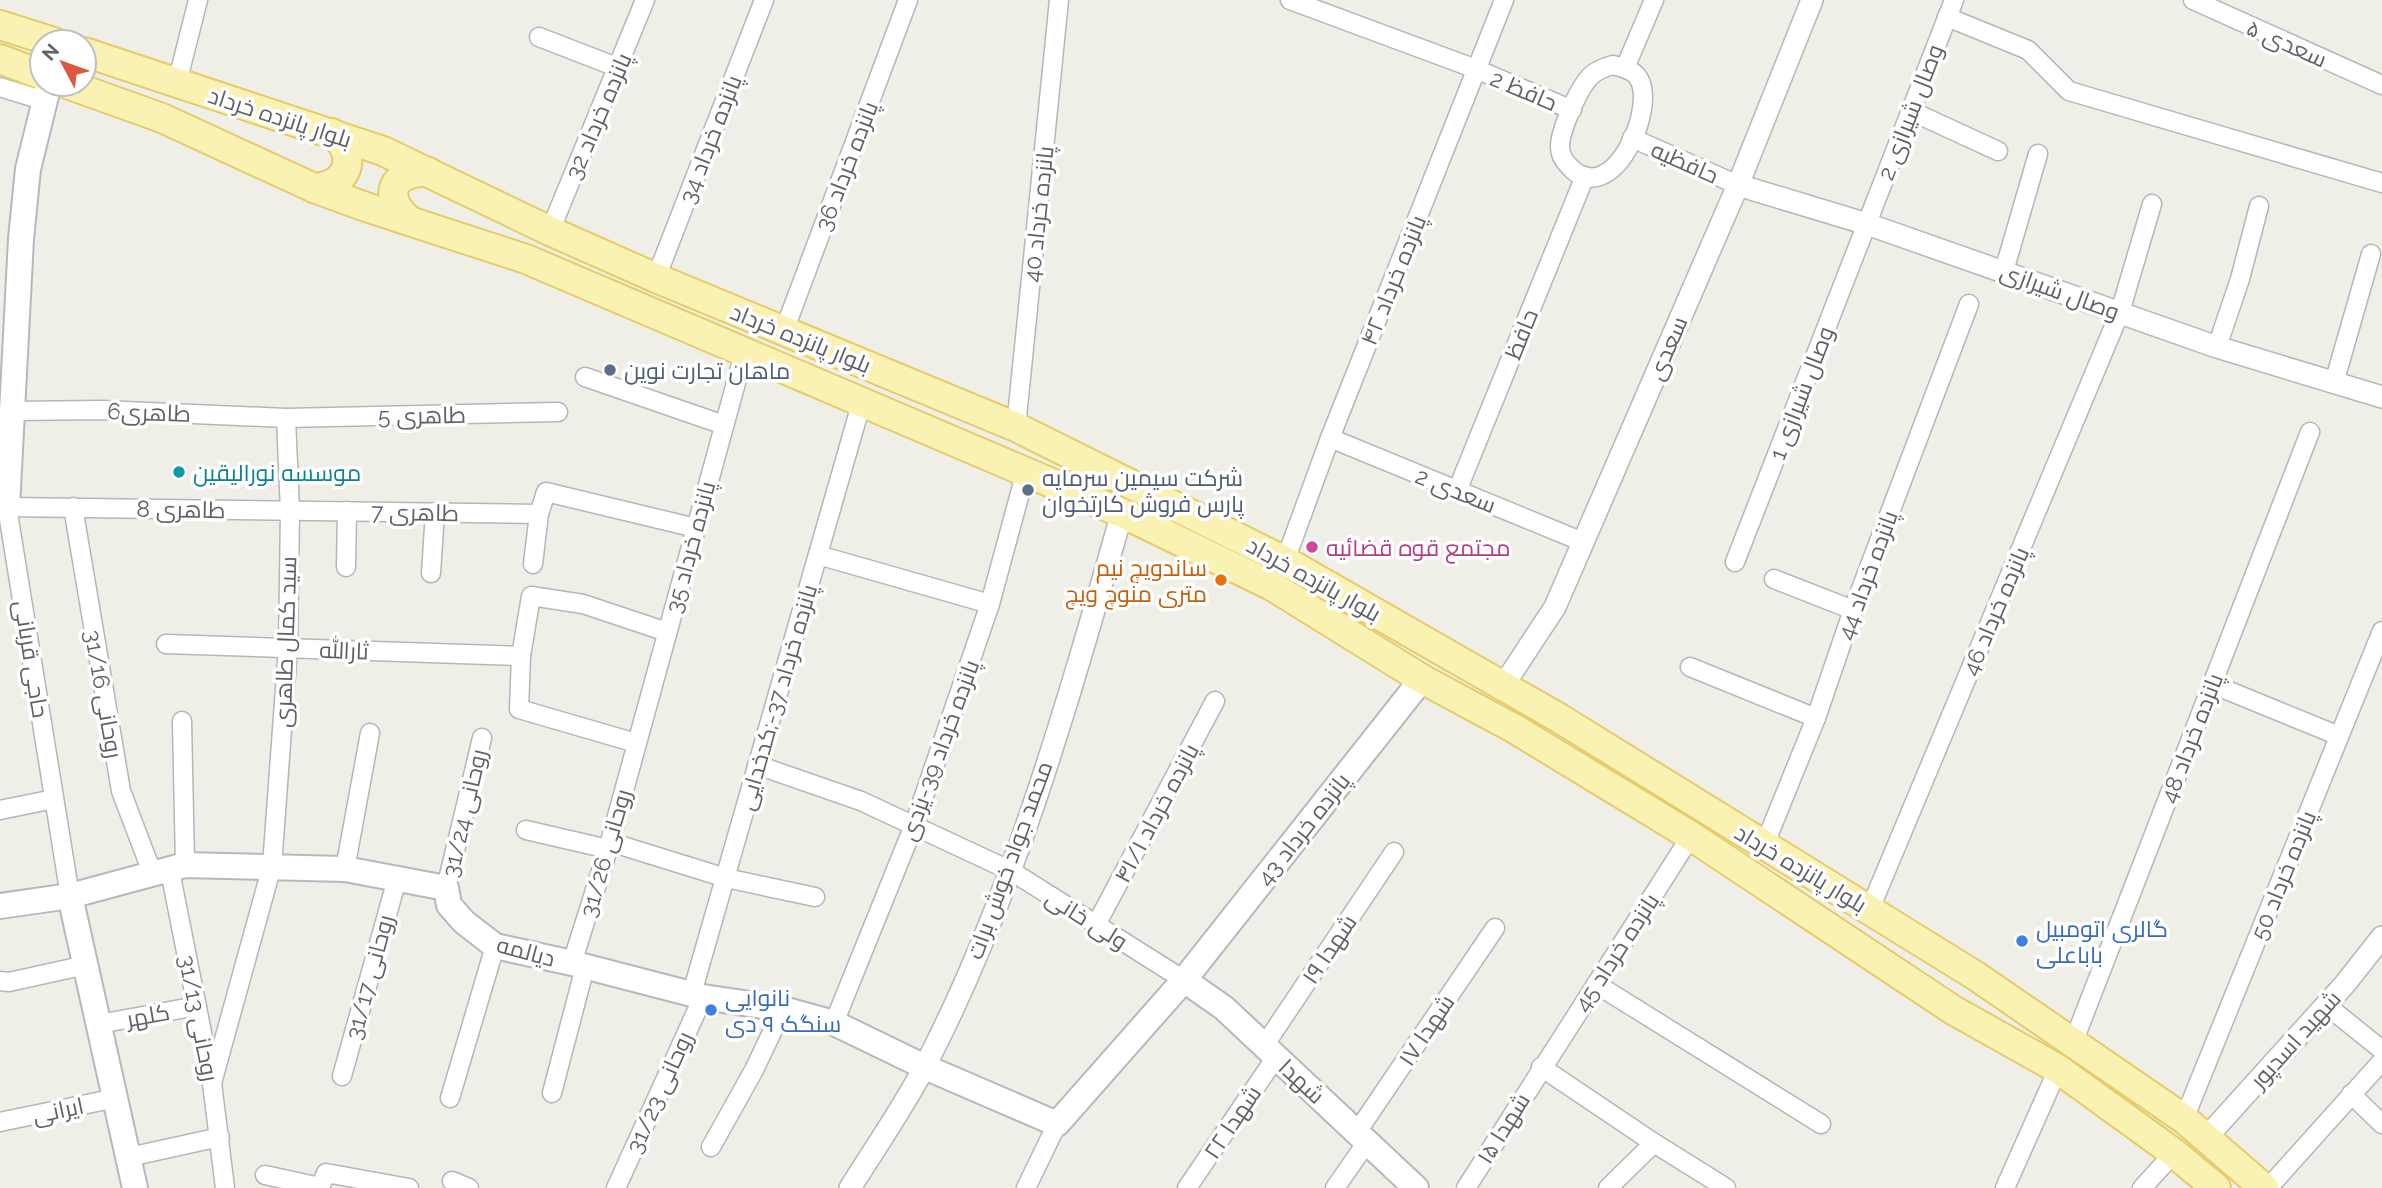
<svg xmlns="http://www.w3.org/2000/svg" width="2382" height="1188" viewBox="0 0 2382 1188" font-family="Raleway,Cairo,sans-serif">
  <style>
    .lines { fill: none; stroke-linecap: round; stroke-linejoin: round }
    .minor-casing { stroke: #b4b6ba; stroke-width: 21 }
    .tertiary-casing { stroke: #b4b6ba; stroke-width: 24 }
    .secondary-casing { stroke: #b5b8bd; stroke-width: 28 }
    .primary-casing { stroke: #e6cc68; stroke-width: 32 }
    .minor { stroke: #fff; stroke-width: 18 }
    .tertiary { stroke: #fff; stroke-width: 21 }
    .secondary { stroke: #fff; stroke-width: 24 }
    .primary { stroke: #f9f2b2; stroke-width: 28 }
    .service-dot { fill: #5c6f8a; stroke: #fff; stroke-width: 2.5 }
    .culture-dot { fill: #0f9aa8; stroke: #fff; stroke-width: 2.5 }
    .hotel-dot { fill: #d1479c; stroke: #fff; stroke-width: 2.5 }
    .food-dot { fill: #e8710a; stroke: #fff; stroke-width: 2.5 }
    .shop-dot { fill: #3f7fe0; stroke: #fff; stroke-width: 2.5 }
    .labels { text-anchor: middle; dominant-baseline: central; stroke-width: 7; stroke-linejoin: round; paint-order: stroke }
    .street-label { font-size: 23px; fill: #5e6166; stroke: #fff }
    .service-label { font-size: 23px; fill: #4e5e75; stroke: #fff; text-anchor: start }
    .culture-label { font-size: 23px; fill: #0d838f; stroke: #fff; text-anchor: start }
    .hotel-label { font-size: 23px; fill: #b23c85; stroke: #fff; text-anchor: start }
    .food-label { font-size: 23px; fill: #c56008; stroke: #fff; text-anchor: end }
    .shop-label { font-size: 23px; fill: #366cbe; stroke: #fff; text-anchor: start }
  </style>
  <rect width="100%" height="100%" fill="#efeee7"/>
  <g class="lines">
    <g class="minor-casing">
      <g id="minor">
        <polyline points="1290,0 1476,69 1572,110"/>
        <polyline points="2193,0 2382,85"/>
        <polyline points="1947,17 2028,50 2069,91 2382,183"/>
        <polyline points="539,37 619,68"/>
        <path d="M1613 65C1621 67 1631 69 1637 76 1660 105 1611 213 1569 166 1564 161 1560 155 1560 147 1560 130 1580 84 1593 74 1599 69 1606 67 1613 65Z"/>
        <polyline points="1625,68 1654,0"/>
        <polyline points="177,83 198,0"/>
        <polyline points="0,87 45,101"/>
        <polyline points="1911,111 1998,151"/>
        <polyline points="1632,138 1738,185"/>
        <polyline points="550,231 645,0"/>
        <polyline points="2004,271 2038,154"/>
        <polyline points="656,278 764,0"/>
        <polyline points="784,331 908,0"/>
        <polyline points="2217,347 2240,279 2259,206"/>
        <polyline points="585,377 724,425"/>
        <polyline points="2334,383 2371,254"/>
        <polyline points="12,411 102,410 286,418 558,412"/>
        <polyline points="1016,427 1059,0"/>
        <polyline points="1330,438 1583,542"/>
        <polyline points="1457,491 1585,176"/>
        <polyline points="73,507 121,791 153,875"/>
        <polyline points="818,555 990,604"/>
        <polyline points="1285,561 1330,438 1504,0"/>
        <polyline points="1735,562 1954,0"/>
        <polyline points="533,564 539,514 546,492 696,528"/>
        <polyline points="346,567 347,511"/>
        <polyline points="431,573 435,512"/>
        <polyline points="1774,579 1853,610"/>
        <polyline points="166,644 521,656"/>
        <polyline points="1690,667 1816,718"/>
        <polyline points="2212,684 2339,736"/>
        <polyline points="182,721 185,865"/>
        <polyline points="636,743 519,709 521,656 531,596 583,604 667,632"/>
        <polyline points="757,765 861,801 1011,871 1184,980"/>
        <polyline points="0,810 54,799"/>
        <polyline points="526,830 608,849"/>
        <polyline points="610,842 726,878 815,897"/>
        <polyline points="1764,846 1816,718 1853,610 1969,304"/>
        <polyline points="345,869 370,733"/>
        <polyline points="170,871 212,1083 225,1188"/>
        <polyline points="446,888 482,738"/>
        <polyline points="70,896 7,507 539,514"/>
        <polyline points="1870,909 2120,312 2152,204"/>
        <polyline points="1096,925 1215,701"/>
        <polyline points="572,963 608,849 745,350"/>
        <polyline points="0,981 9,982 86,965"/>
        <polyline points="1596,984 1821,1124"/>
        <polyline points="692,993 862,401"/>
        <polyline points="2326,1005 2382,1050"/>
        <polyline points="834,1023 914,825 990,604 1026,471"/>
        <polyline points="99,1024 197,1006"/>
        <polyline points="2073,1043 2310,432"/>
        <polyline points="1264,1046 1394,852"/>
        <polyline points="1541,1067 1654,1143 1726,1188"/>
        <polyline points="342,1076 397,879"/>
        <polyline points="212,1083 272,866 288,648 290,511 286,418"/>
        <polyline points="552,1093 585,967"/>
        <polyline points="2351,1094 2382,1124"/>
        <polyline points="450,1098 495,946"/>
        <polyline points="2184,1119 2382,631"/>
        <polyline points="0,1122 116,1098"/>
        <polyline points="1357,1132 1495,928"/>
        <polyline points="711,1147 754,1070 783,1009"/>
        <polyline points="129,1157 220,1137"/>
        <polyline points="265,1175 320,1187"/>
        <polyline points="452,1181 469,1188"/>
        <polyline points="320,1188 326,1173 409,1188"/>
        <polyline points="616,1188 703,997"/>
        <polyline points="1026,1188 1057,1124"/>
        <polyline points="1187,1188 1276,1057"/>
        <polyline points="1335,1188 1367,1142"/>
        <polyline points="1466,1188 1691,836"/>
        <polyline points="1608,1188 1654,1143"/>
        <polyline points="2005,1188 2058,1069"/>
        <polyline points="2142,1188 2174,1153"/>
        <polyline points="2268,1188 2382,1061"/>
      </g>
    </g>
    <g class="tertiary-casing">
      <g id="tertiary">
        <polyline points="1738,185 1867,224 2217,347 2382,397"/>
        <polyline points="1503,686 1555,607 1738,185 1812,0"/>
        <polyline points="2206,1138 2345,984 2382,937"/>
        <path d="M850 1188C875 1148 903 1108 925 1066 1014 895 1069 698 1122 513"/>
      </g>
    </g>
    <g class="secondary-casing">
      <g id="secondary">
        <polyline points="7,507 21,239 28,169 49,84"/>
        <polyline points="70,896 135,1188"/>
        <polyline points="0,906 70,896 185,865 345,869 446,888 449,905 464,922 495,946 572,963 703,997 783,1009 834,1023 925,1067 1057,1124 1184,980 1422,679"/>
        <polyline points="1184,980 1224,1008 1416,1188"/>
      </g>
    </g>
    <g class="primary-casing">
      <g id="primary">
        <polyline points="0,25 54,42"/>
        <polyline points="84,52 383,151 550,231 656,278 1016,427 1285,561 1559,718 1976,976 2184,1119 2264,1188"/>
        <polyline points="0,59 42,75"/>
        <polyline points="67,84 162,118 314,188 366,207 526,259 1122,513 1272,586 1422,679 1515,729 1691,836 1953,1010 2058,1069 2174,1153 2216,1188"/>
        <path d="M314 188C349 186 359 155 332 133"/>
        <path d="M409 220C381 197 392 170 428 172"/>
      </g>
    </g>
    <use href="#minor" class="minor"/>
    <use href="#tertiary" class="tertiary"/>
    <use href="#secondary" class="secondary"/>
    <use href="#primary" class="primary"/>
  </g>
  <g class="service-dot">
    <circle cx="610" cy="370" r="7"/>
    <circle cx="1028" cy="490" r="7"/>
  </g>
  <circle class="culture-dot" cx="179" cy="472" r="7"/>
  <circle class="hotel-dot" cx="1312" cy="547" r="7"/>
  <circle class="food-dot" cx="1221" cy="580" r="7"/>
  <g class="shop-dot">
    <circle cx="2022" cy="941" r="7"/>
    <circle cx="711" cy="1010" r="7"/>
  </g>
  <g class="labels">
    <g class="street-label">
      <text transform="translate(2287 43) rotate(24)">سعدی ۵</text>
      <text transform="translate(1524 90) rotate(23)">حافظ 2</text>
      <text transform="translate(1910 112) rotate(-69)">وصال شیرازی 2</text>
      <text transform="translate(598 116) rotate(-67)">پانزده خرداد 32</text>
      <text transform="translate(280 117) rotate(18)">بلوار پانزده خرداد</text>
      <text transform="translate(710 139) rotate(-69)">پانزده خرداد 34</text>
      <text transform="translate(1685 162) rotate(24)">حافظیه</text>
      <text transform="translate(846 166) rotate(-69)">پانزده خرداد 36</text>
      <text transform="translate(1038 214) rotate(-84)">پانزده خرداد 40</text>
      <text transform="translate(1393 280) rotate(-68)">پانزده خرداد ۴۲</text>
      <text transform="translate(2060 291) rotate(20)">وصال شیرازی</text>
      <text transform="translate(1521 334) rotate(-68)">حافظ</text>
      <text transform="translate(801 338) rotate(22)">بلوار پانزده خرداد</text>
      <text transform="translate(1667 348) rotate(-67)">سعدی</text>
      <text transform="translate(1801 393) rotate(-69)">وصال شیرازی 1</text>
      <text transform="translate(149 412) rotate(2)">طاهری6</text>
      <text transform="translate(422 415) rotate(-1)">طاهری 5</text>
      <text transform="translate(1456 490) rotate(22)">سعدی 2</text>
      <text transform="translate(181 509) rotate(1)">طاهری 8</text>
      <text transform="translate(415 512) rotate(1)">طاهری 7</text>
      <text transform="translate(690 547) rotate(-75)">پانزده خرداد 35</text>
      <text transform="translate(1867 575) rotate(-70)">پانزده خرداد 44</text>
      <text transform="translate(1314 579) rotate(29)">بلوار پانزده خرداد</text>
      <text transform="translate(1995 611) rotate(-67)">پانزده خرداد 46</text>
      <text transform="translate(285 642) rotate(-88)">سید کمال طاهری</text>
      <text transform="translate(344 650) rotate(2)">ثارالله</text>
      <text transform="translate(32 659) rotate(81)">حاجی قربانی</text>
      <text transform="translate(104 694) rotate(80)">روحانی 31/16</text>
      <text transform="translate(777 697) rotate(-74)">پانزده خرداد 37-;کدخدایی</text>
      <text transform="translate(2191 738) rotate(-69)">پانزده خرداد 48</text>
      <text transform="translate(939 750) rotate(-70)">پانزده خرداد 39-یزدی</text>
      <text transform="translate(464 813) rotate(-77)">روحانی 31/24</text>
      <text transform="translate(1156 813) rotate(-62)">پانزده خرداد ۴۱/۱</text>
      <text transform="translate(1303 829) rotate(-52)">پانزده خرداد 43</text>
      <text transform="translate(605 853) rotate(-74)">روحانی 31/26</text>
      <text transform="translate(1009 860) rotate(-70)">محمد جواد خوش برات</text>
      <text transform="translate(1801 868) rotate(31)">بلوار پانزده خرداد</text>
      <text transform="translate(2283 875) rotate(-68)">پانزده خرداد 50</text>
      <text transform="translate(1087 919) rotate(32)">ولی خانی</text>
      <text transform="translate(1329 949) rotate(-56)">شهدا ۱۹</text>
      <text transform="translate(526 951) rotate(15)">دیالمه</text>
      <text transform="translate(1616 952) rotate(-57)">پانزده خرداد 45</text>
      <text transform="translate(369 977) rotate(-75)">روحانی 31/17</text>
      <text transform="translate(148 1015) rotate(-10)">کلهر</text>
      <text transform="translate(199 1018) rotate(79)">روحانی 31/13</text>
      <text transform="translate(1426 1030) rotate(-56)">شهدا ۱۷</text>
      <text transform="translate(2295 1039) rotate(-48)">شهید اسدپور</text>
      <text transform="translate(1302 1081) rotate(43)">شهدا</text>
      <text transform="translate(659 1092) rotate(-66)">روحانی 31/23</text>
      <text transform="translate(58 1110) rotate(-12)">ایرانی</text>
      <text transform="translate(1232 1122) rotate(-56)">شهدا ۲۲</text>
      <text transform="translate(1503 1128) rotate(-58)">شهدا ۱۵</text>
    </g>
    <g class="service-label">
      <text x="624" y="370">ماهان تجارت نوین</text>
      <text x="1042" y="477">شرکت سیمین سرمایه<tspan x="1042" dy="26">پارس فروش کارتخوان</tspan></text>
    </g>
    <g class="culture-label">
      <text x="193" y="472">موسسه نورالیقین</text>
    </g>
    <g class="hotel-label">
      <text x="1326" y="547">مجتمع قوه قضائیه</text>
    </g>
    <g class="food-label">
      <text x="1207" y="567">ساندویچ نیم<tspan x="1207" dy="26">متری منوچ ویچ</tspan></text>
    </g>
    <g class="shop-label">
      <text x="2036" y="928">گالری اتومبیل<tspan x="2036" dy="26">باباعلی</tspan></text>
      <text x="725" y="997">نانوایی<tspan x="725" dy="26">سنگک ۹ دی</tspan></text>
    </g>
  </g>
  <g transform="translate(63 63) rotate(311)"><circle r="33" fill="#ffffff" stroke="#bfc0c2" stroke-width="2"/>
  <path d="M0-5L12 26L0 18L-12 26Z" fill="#db5840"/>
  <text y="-10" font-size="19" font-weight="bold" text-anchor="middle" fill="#5e6166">N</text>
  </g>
</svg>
